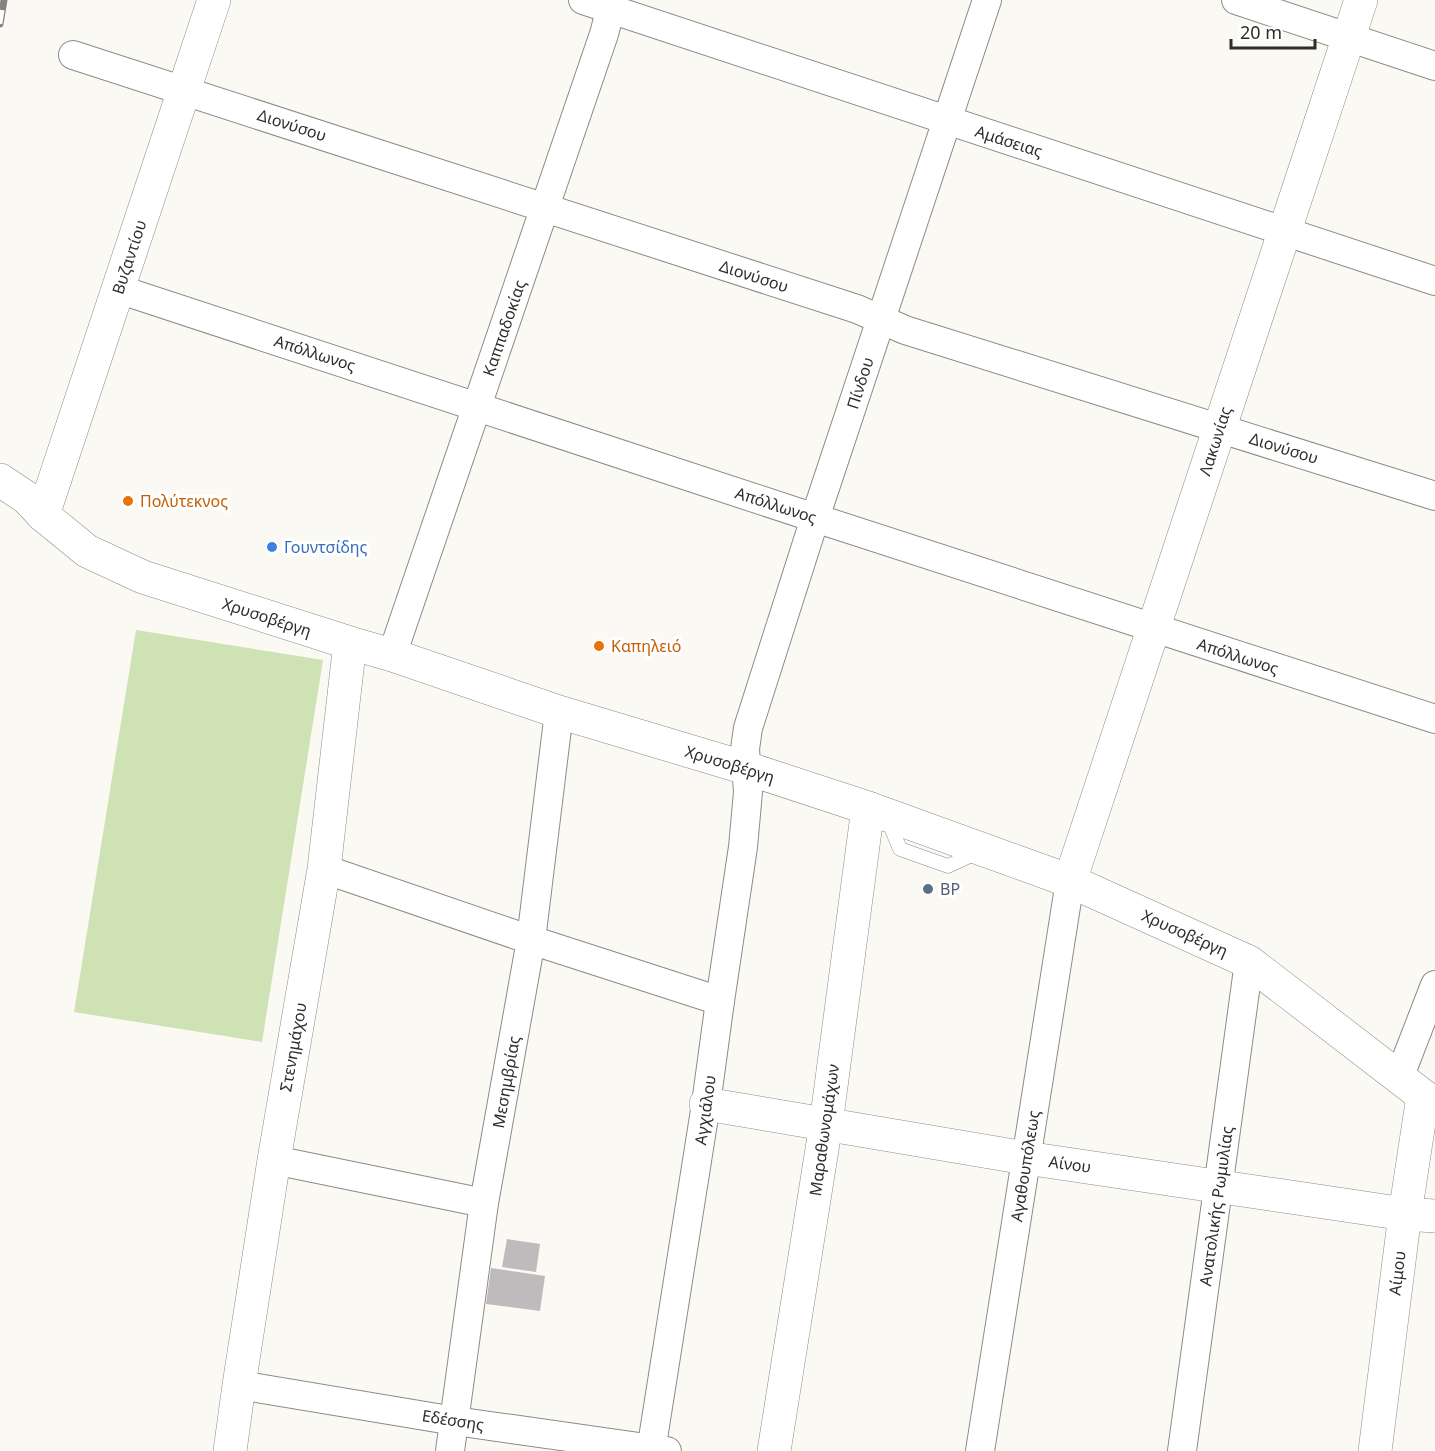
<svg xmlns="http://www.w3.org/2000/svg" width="1435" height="1451" viewBox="0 0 1435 1451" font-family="'Noto Sans',sans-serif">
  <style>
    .green { fill: #cfe2b3 }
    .building { fill: #bfbabc }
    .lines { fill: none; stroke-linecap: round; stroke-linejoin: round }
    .service-casing { stroke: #8c8b86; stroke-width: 15 }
    .minor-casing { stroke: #8c8b86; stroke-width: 30 }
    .tertiary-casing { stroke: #8c8b86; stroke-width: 34 }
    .secondary-casing { stroke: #8c8b86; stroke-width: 34 }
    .service { stroke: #fff; stroke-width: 14 }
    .minor { stroke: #fff; stroke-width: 28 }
    .tertiary { stroke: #fff; stroke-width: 33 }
    .secondary { stroke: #fff; stroke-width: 33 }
    .rail-casing { stroke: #848380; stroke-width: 7 }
    .rail { stroke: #fff; stroke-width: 4.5; stroke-dasharray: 14; stroke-linecap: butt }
    .food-dot { fill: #e8710a; stroke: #fff; stroke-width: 2 }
    .shop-dot { fill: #3f7fe0; stroke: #fff; stroke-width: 2 }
    .service-dot { fill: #5c6f8a; stroke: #fff; stroke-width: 2 }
    .labels { text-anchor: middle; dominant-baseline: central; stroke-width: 6; stroke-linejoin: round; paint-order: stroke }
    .street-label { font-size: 16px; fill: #2d2d2b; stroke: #fff }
    .food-label { font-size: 16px; fill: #c56008; stroke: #fff; text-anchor: start }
    .shop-label { font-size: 16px; fill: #366cbe; stroke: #fff; text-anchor: start }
    .service-label { font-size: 16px; fill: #4e5e75; stroke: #fff; text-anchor: start }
  </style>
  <rect width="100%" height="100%" fill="#fbf9f4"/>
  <polygon class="green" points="136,630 323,660 262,1042 74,1012"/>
  <g class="building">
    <polygon points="507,1239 540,1244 536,1272 502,1267"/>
    <polygon points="491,1268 545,1276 540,1311 486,1304"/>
  </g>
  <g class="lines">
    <g class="service-casing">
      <polyline id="service" points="888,820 900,849 948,866 978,852"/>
    </g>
    <g class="minor-casing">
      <g id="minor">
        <polyline points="583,0 1435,281"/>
        <polyline points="1236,0 1435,66"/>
        <polyline points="73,55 857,309 905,330 1435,496"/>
        <polyline points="118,289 815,518 1435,719"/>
        <polyline points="392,655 604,34 613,0"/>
        <polyline points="324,869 531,940 720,1001"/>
        <polyline points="1399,1078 1435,985"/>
        <polyline points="274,1160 484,1203"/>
        <polyline points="239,1385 455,1421 667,1451"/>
        <polyline points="450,1451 484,1203 531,940 559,712"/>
        <polyline points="651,1451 706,1104 720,1001 743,847 748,792 745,749 748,728 815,518 987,0"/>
        <polyline points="980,1451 1070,881"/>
        <polyline points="1182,1451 1249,962"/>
      </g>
    </g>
    <g class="tertiary-casing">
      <g id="tertiary">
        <polyline points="43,515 214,0"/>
        <polyline points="1070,881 1361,0"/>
        <polyline points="706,1104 1026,1158 1405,1214 1435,1216"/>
        <polyline points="230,1451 239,1385 274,1160 324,869 350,643"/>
        <polyline points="774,1451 826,1124 868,808"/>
        <polyline points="1375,1451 1405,1214 1423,1096"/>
      </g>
    </g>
    <g class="secondary-casing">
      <polyline id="secondary" points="0,480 27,498 43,515 87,551 143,577 350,643 392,655 559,712 746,768 868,808 1070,881 1249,962 1435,1105"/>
    </g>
    <use href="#service" class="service"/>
    <use href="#minor" class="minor"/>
    <use href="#tertiary" class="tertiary"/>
    <use href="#secondary" class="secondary"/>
    <g class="rail-casing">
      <polyline id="rail" points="0,24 4,0"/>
    </g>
    <use href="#rail" class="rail"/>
  </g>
  <g class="food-dot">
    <circle cx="128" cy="501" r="6"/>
    <circle cx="599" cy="646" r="6"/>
  </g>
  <circle class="shop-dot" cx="272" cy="547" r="6"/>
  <circle class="service-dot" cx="928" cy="889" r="6"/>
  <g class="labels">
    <g class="street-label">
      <text transform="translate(292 125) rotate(18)">Διονύσου</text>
      <text transform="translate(1009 141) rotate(18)">Αμάσειας</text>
      <text transform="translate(129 257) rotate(-72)">Βυζαντίου</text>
      <text transform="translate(754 276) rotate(18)">Διονύσου</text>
      <text transform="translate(504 328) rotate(-71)">Καππαδοκίας</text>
      <text transform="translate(315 353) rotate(18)">Απόλλωνος</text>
      <text transform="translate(860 383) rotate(-72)">Πίνδου</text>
      <text transform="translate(1215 441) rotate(-72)">Λακωνίας</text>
      <text transform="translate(1284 448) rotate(17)">Διονύσου</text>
      <text transform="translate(776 505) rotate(18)">Απόλλωνος</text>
      <text transform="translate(267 617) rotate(18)">Χρυσοβέργη</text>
      <text transform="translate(1238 656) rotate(18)">Απόλλωνος</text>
      <text transform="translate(730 764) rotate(17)">Χρυσοβέργη</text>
      <text transform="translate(1185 933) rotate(24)">Χρυσοβέργη</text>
      <text transform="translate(293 1047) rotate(-80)">Στενημάχου</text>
      <text transform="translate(506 1082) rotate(-80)">Μεσημβρίας</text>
      <text transform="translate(705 1110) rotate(-82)">Αγχιάλου</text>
      <text transform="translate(824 1130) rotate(-82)">Μαραθωνομάχων</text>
      <text transform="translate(1070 1164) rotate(8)">Αίνου</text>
      <text transform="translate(1025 1166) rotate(-81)">Αγαθουπόλεως</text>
      <text transform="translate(1216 1206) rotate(-82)">Ανατολικής Ρωμυλίας</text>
      <text transform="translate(1397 1273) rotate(-83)">Αίμου</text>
      <text transform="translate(453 1420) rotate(9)">Εδέσσης</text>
    </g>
    <g class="food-label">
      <text x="140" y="501">Πολύτεκνος</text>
      <text x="611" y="646">Καπηλειό</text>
    </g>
    <g class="shop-label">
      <text x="284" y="547">Γουντσίδης</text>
    </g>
    <g class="service-label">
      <text x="940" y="889">BP</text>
    </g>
  </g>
  <path d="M1231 39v9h84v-9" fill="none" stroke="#2d2d2b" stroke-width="3"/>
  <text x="1240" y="39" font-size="18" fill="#2d2d2b" stroke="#ffffff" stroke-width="4.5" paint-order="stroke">20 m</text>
</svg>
